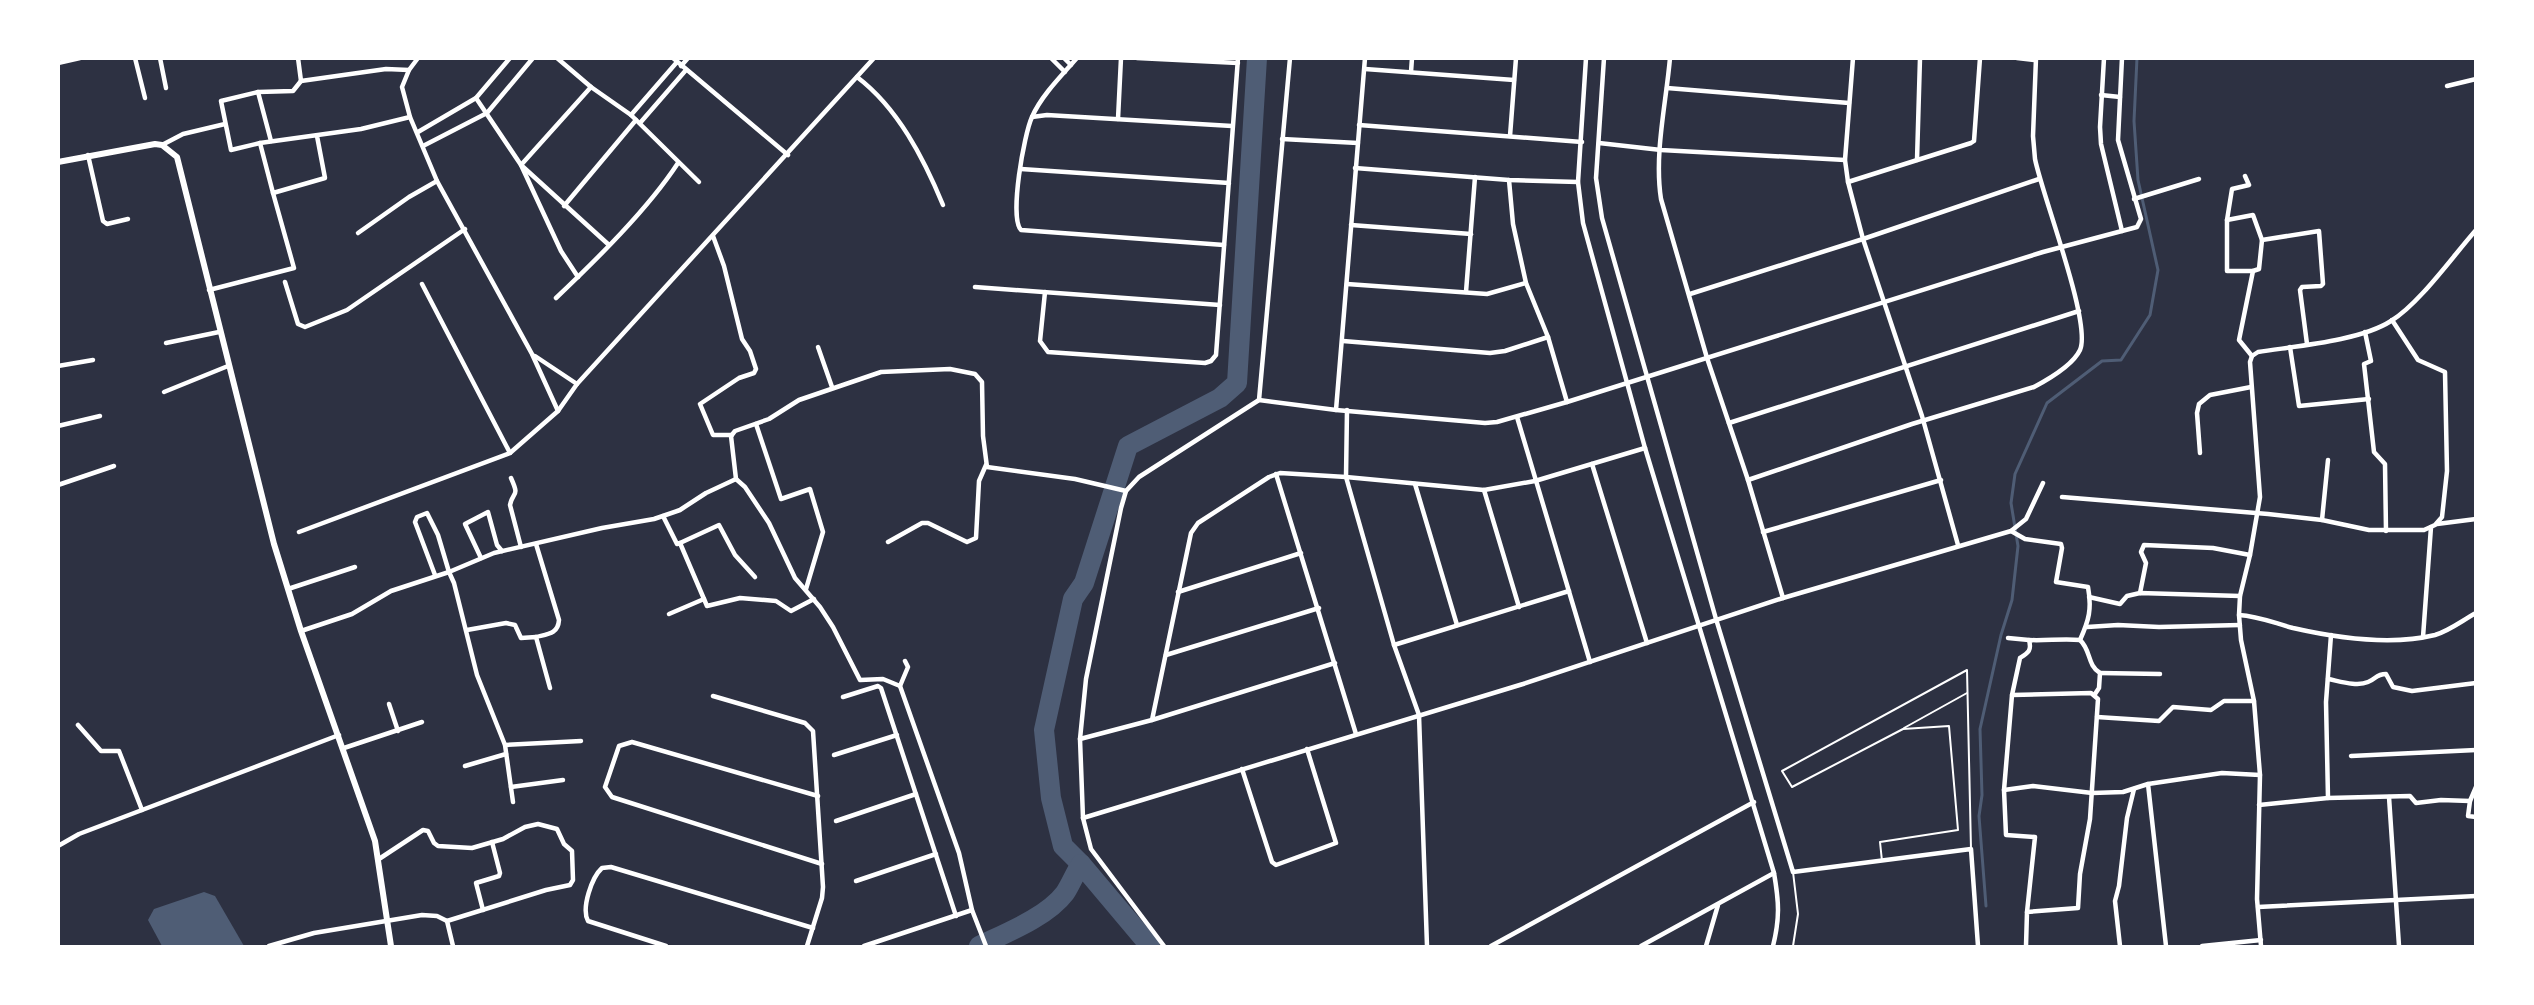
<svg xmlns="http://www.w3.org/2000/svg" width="2534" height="1005" viewBox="0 0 2534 1005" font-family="'Source Sans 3',sans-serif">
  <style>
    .water { fill: #4f5d75 }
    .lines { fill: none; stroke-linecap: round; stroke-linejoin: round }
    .stream { stroke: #4f5d75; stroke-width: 3 }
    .river { stroke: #4f5d75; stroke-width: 20 }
    .service { stroke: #fff; stroke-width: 2 }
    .minor { stroke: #fff; stroke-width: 4.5 }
    .tertiary { stroke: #fff; stroke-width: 6 }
  </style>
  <rect width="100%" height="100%" fill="#2d3142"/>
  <polygon class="water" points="204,892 215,896 244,946 162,946 148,920 154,909"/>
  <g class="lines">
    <polyline class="stream" points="1986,906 1979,816 1982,795 1980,729 2001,635 2012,600 2018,546 2011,503 2015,474 2047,403 2102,361 2121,360 2150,315 2158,270 2138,180 2134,121 2137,58"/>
    <g class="river">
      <polyline points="1081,864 1063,846 1051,798 1044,730 1073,599 1084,583 1128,446 1220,398 1237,383 1257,58"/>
      <path d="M979 946C1006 933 1047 917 1065 893 1071 884 1075 873 1081 864L1150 946"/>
    </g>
    <g class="service">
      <polyline points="1904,728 1967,693"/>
      <polyline points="1882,861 1880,842 1958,830 1949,726 1903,729 1792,787 1782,771 1967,670 1971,849"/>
      <polyline points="1793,872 1798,914 1793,946"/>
    </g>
    <g class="minor">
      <polyline points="135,58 145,98"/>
      <polyline points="160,58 166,88"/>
      <polyline points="298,58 301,81"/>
      <polyline points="418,58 409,70 402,87 410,117 437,181 532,354 558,411"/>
      <polyline points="557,58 591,87 631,115 699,182"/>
      <polyline points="673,58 788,155"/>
      <polyline points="1051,58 1065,72"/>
      <polyline points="1064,58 1071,65"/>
      <path d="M1077 58C1062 75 1041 96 1032 117 1024 134 1009 218 1021 230L1224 245"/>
      <polyline points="1137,58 1238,63"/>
      <path d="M1586 58 1578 182 1583 223 1645 448 1774 873C1779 902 1780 918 1773 946"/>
      <polyline points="1604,58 1596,178 1602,218 1716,619 1793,872 1971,849 1978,946"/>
      <path d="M1670 58C1666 104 1654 154 1661 199L1707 358 1748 480 1783 598"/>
      <polyline points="1853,58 1845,160 1848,182 1863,239 1922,416 1958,545"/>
      <polyline points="2017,58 2035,60"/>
      <polyline points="2104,58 2100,127 2101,144 2122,231"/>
      <polyline points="58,63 80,58"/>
      <polyline points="681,66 688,58"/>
      <polyline points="1365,69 1514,80"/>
      <polyline points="1411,72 1412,58"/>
      <path d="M857 77C898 108 924 159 943 205"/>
      <polyline points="301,81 386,69 409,70"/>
      <polyline points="2447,86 2476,79"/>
      <polyline points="591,87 521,165 609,245"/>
      <polyline points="1667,88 1849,103"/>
      <polyline points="258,92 293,91 301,81"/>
      <polyline points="2101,95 2120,97"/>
      <polyline points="476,98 521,165 561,251 578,277"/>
      <polyline points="631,115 677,62"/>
      <polyline points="1032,117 1047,115 1232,126"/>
      <polyline points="1118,119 1121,58"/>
      <polyline points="640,123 686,70"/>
      <polyline points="1359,125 1582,142"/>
      <polyline points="418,132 476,98 510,58"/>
      <polyline points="317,136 325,178 273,193 260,143 361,129 410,117"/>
      <polyline points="1510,136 1516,58"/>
      <polyline points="1282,139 1358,143"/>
      <polyline points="260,143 231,150 221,101 258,92 271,141"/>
      <polyline points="1599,143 1661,150 1845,160"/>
      <polyline points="162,145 183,134 225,124"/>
      <polyline points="423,146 487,113 533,58"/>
      <polyline points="88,155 103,221 107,224 128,219"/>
      <polyline points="1917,160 1920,58"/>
      <polyline points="1355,168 1509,180 1578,182"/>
      <polyline points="1021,169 1229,183"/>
      <polyline points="2245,176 2249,185 2232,189 2227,220 2227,271 2253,271 2239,340 2252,356"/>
      <polyline points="1509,180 1513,224 1526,283 1548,337 1567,402"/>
      <polyline points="1848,182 1971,143 1974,141 1980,58"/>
      <polyline points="2134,199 2199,179"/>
      <polyline points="564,206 636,120"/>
      <polyline points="2227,220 2253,215 2262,240 2319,231 2323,284 2321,286 2302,287 2300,290 2307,344"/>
      <polyline points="1351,225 1471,234"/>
      <polyline points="358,233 409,197 437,181"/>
      <polyline points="713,236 724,266 742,339 750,351 756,369 754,373 739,378 700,404 713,435 732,435"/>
      <polyline points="2253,271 2259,269 2262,240"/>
      <polyline points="285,282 298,324 305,327 347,310 465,229"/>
      <polyline points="422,284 510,453"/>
      <polyline points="1347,284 1487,294 1526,283"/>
      <polyline points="975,287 1220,305"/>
      <polyline points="209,290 294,268 273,193"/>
      <polyline points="1045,292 1040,341 1048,352 1205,363 1211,361 1216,355 1238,58"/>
      <polyline points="1466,292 1475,177"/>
      <polyline points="1690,294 1863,239 2039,179"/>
      <path d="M556 298C596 260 648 209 678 163"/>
      <polyline points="2365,332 2371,361 2364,364 2374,452 2385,464 2386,531"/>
      <polyline points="1343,341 1490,353 1505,351 1548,337"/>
      <polyline points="166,343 219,332"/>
      <polyline points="818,347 832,387"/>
      <polyline points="2290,347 2299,406 2369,399"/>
      <polyline points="535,356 577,384"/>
      <polyline points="58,366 93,360"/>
      <polyline points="164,392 228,366"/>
      <polyline points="1259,400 1290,58"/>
      <polyline points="1336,410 1365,58"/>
      <polyline points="1347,410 1346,477 1394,645 1419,715 1427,946"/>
      <polyline points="1517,417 1590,662"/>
      <polyline points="1729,423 2079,311"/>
      <polyline points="756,424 781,499 810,489 823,532 806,589"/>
      <polyline points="58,426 100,416"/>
      <polyline points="2200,453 2197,413 2199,404 2210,395 2251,387"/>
      <polyline points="1592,464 1647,643"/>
      <polyline points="1276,474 1356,734"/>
      <path d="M511 478C520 498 513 490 510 505L521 547"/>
      <polyline points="736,479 731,436 735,431 769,419 799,400 881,372 950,369 975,374 982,382 983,436 987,467 1075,479 1126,491"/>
      <polyline points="736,479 745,487 769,523 795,578 820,607 833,627 860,680 883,679 900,686"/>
      <path d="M1748 480 1912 424 2034 387C2049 379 2073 365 2080 350 2092 323 2042 195 2035 159L2033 136 2036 58"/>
      <polyline points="1415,484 1457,625"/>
      <polyline points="58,485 114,466"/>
      <polyline points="1484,490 1519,607"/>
      <polyline points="2062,497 2268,514 2322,520 2369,530 2424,530 2435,525 2442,517 2447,471 2445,372 2418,360 2392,320"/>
      <polyline points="663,516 677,544 680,543 707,606 740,598 776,601 791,611 814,599"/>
      <polyline points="2322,520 2328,460"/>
      <polyline points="2437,524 2476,519"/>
      <path d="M2011 531 2025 539 2061 544 2062 548 2056 582 2088 587C2092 609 2089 620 2080 640 2063 638 2047 641 2029 640 2032 651 2028 653 2020 658L2012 695 2004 790 2006 835 2035 837 2027 912"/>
      <polyline points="299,532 510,453 558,411 577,384 874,58"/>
      <polyline points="1763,532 1941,480"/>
      <polyline points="888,542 922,523 928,523 967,542 976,538 979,481 986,465"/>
      <polyline points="680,543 719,525 735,555 755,577"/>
      <path d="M536 544 559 620C558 634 548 634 536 637"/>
      <polyline points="481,558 465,524 488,512 497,545 502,551"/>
      <polyline points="435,575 415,522 417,517 427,513 438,535 449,572 454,583 477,675 505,745 513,802"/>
      <polyline points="288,589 355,567"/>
      <polyline points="1178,592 1301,553"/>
      <polyline points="2140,593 2146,563 2141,552 2144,545 2213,548 2250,555"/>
      <polyline points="2089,597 2120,604 2127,596 2140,593 2240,596"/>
      <polyline points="669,614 704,599"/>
      <path d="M2239 615C2258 616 2274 623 2293 628 2337 638 2390 646 2435 635 2449 631 2463 620 2476 613"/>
      <polyline points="2087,627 2118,625 2159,627 2240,625"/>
      <polyline points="467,630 506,623 515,625 521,638 536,637 550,688"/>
      <polyline points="301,631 352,614 391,591 449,572 494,553 602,528 654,519 680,510 706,493 736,479"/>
      <polyline points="2423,637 2431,527"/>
      <polyline points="2008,638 2029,640"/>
      <path d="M2080 640C2091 650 2087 665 2100 673L2099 688 2095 694"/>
      <polyline points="1394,645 1569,591"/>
      <polyline points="1166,655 1319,608"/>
      <polyline points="905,661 908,667 900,686 959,853 972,910 986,946"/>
      <polyline points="2100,673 2160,674"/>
      <path d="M2328 679C2339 681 2357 687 2368 682 2376 679 2376 674 2386 674L2393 687 2412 691 2476 683"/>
      <polyline points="2012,695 2091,693 2098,699 2090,819 2080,874 2078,908 2027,912 2026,946"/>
      <polyline points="713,696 805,723 813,731 823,887 822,898 807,946"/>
      <polyline points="843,697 878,686 881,688 956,916"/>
      <polyline points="389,704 398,731"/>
      <polyline points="2097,717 2159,721 2173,707 2211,710 2224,701 2254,701"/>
      <polyline points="1152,720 1191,533 1198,523 1269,477 1280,473 1346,477 1484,490 1535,481 1645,448"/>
      <polyline points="78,725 101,751 119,751 142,810"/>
      <polyline points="1080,739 1152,720 1335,663"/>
      <polyline points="505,745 581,741"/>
      <polyline points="344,748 422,722"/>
      <polyline points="834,755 897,735"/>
      <polyline points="2351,756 2476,750"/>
      <polyline points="465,766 506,754"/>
      <polyline points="1242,769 1272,862 1276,865 1336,843 1307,749"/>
      <polyline points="2148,784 2166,946"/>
      <polyline points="511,787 563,780"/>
      <polyline points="2476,787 2470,801 2468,816 2476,817"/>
      <polyline points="2004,790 2033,786 2092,793 2123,792 2148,784 2222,773 2260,775"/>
      <polyline points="818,796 632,742 619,746 605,787 612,797 822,864"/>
      <polyline points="2389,797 2399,946"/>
      <polyline points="2328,798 2326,702 2331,635"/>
      <polyline points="2259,805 2328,798 2410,796 2416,803 2441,800 2470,801"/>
      <polyline points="1083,818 1523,684 1783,598 2011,531 2026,519 2043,483"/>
      <polyline points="836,821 916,794"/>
      <polyline points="58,846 79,834 339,735"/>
      <polyline points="856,881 936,854"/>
      <polyline points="2258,907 2476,896"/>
      <polyline points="483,910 476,883 499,876 500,873 492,842"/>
      <polyline points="447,921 453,946"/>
      <polyline points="269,946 314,933 422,915 437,916 447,921 546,890 570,885 573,880 572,851 564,844 557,829 538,824 525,827 503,839 472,848 438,846 434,843 428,831 423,830 379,859"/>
      <path d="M666 946 588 921C581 908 592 877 602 868L611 867 813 928"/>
      <polyline points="864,946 972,910"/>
      <polyline points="1164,946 1091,849 1083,818 1080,739 1086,679 1121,508 1126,491 1139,477 1259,400 1336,410 1485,423 1497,422 1567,402 2043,252 2137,227 2141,219 2118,140 2122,58"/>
      <polyline points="1491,946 1754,802"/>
      <polyline points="1641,946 1774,873"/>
      <polyline points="1706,946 1718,905"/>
      <polyline points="2120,946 2115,901 2119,886 2127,818 2134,789"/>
      <polyline points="2202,946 2261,940"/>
      <path d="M2261 946 2257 899 2260 775 2254 701 2241 640 2239 615 2240 596 2250 555 2260 497 2250 362 2252 356 2258 352C2296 346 2360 341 2391 321 2419 304 2453 256 2476 230"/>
    </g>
    <polyline class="tertiary" points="58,162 155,144 162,145 177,157 274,544 301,631 375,841 391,946"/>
  </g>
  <rect width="2534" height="1005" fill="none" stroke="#ffffff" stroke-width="120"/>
</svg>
